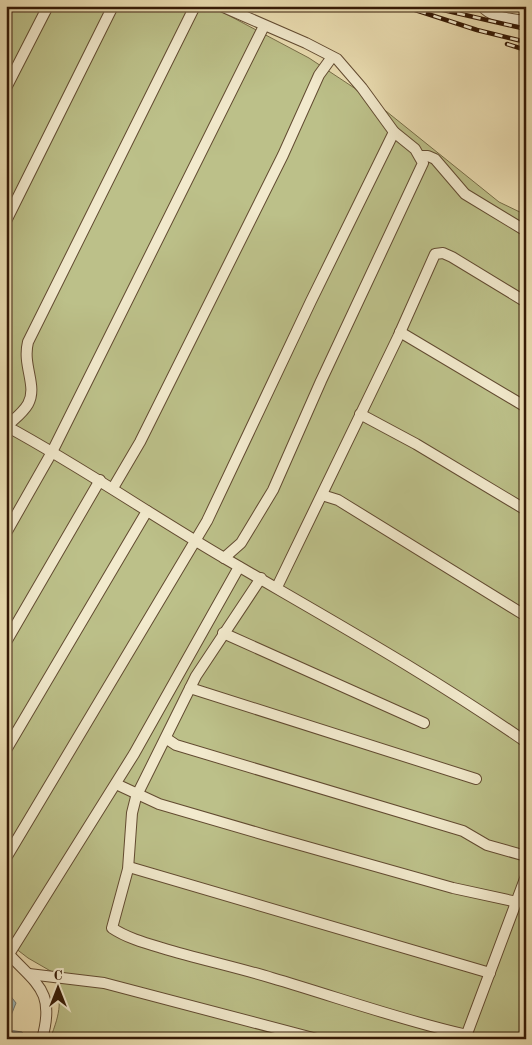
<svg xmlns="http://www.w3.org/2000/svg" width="532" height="1045" viewBox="0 0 532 1045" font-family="'Old Standard TT',serif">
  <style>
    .green { fill: #bcc089; stroke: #786d48 }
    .water { fill: #9eb9b9; stroke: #747971 }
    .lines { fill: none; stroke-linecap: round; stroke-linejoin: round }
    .street-casing { stroke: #624b31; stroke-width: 12 }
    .street { stroke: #f2eacd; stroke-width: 10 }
    .rail-casing { stroke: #351a06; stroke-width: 4.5 }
    .rail { stroke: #f2eacd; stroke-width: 2.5; stroke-dasharray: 8; stroke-linecap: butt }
  </style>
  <rect width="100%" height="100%" fill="#ebdeb2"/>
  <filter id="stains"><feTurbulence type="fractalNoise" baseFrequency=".004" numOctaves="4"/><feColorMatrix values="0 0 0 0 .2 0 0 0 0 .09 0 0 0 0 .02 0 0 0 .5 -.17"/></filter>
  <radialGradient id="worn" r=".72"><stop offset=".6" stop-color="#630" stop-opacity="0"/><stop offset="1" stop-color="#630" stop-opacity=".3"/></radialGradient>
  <path class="green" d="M6 6H211L309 58 371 99 499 202 526 215V1039H50C61 1011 62 1001 54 973L28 958 6 941Z"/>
  <polygon class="water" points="6,990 16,1003 8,1023 9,1030 22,1032 27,1039 6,1039"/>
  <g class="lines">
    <g class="street-casing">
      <g id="street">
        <polyline points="221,6 306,43 337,59 362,88 394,132 415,149 423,163 321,381 273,490 241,543 224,558"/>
        <path d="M482 6C490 18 513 19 526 21"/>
        <polyline points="6,88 48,6"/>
        <polyline points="421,156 428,156 435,159 465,194 526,231"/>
        <polyline points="6,221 113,6"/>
        <polyline points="400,332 526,407"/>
        <polyline points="360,414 416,444 526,510"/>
        <path d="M6 426C82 467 152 516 226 559 327 618 430 675 526 742"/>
        <path d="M6 427C13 420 23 413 28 404 38 386 22 366 28 342L195 6"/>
        <polyline points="113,488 140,442 283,155 319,75 332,57"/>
        <polyline points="322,495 338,500 526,616"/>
        <polyline points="6,533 52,452 264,26"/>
        <path d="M261 578 196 676 136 797 132 813 128 869 112 928C127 938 145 943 162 948 198 959 236 967 272 978 337 997 400 1020 467 1035"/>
        <polyline points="277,587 398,337 435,254 443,253 452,257 526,302"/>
        <polyline points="223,633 424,723"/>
        <polyline points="6,642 100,480"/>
        <polyline points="190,688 476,779"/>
        <polyline points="167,739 176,745 463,831 487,845 526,856"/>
        <polyline points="6,750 147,511"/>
        <polyline points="116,784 159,804 265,835 453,888 517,902"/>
        <polyline points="6,858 207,521 311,301 394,132"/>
        <polyline points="129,867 490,973"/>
        <path d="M6 951C35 984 56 989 42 1039"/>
        <polyline points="9,954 134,754 239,567"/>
        <polyline points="29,974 104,983 317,1039"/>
        <polyline points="465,1039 526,876"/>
      </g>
    </g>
    <use href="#street" class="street"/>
    <g class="rail-casing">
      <g id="rail">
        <polyline points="403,6 477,30 526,42"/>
        <polyline points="426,6 526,29"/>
        <polyline points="507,44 526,50"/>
      </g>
    </g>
    <use href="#rail" class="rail"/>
  </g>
  <rect width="532" height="1045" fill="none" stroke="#ebdeb2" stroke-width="25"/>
  <rect x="8" y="8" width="517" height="1030" fill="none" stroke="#351a06" stroke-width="2.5"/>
  <rect x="12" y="12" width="507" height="1020" fill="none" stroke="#351a06"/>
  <g transform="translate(58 988)" stroke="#f2eacd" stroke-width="4" paint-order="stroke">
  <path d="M0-4L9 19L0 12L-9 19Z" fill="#351a06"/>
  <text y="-8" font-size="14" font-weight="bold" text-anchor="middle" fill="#351a06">С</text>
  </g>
  <rect width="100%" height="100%" filter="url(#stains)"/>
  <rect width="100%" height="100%" fill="url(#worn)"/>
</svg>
